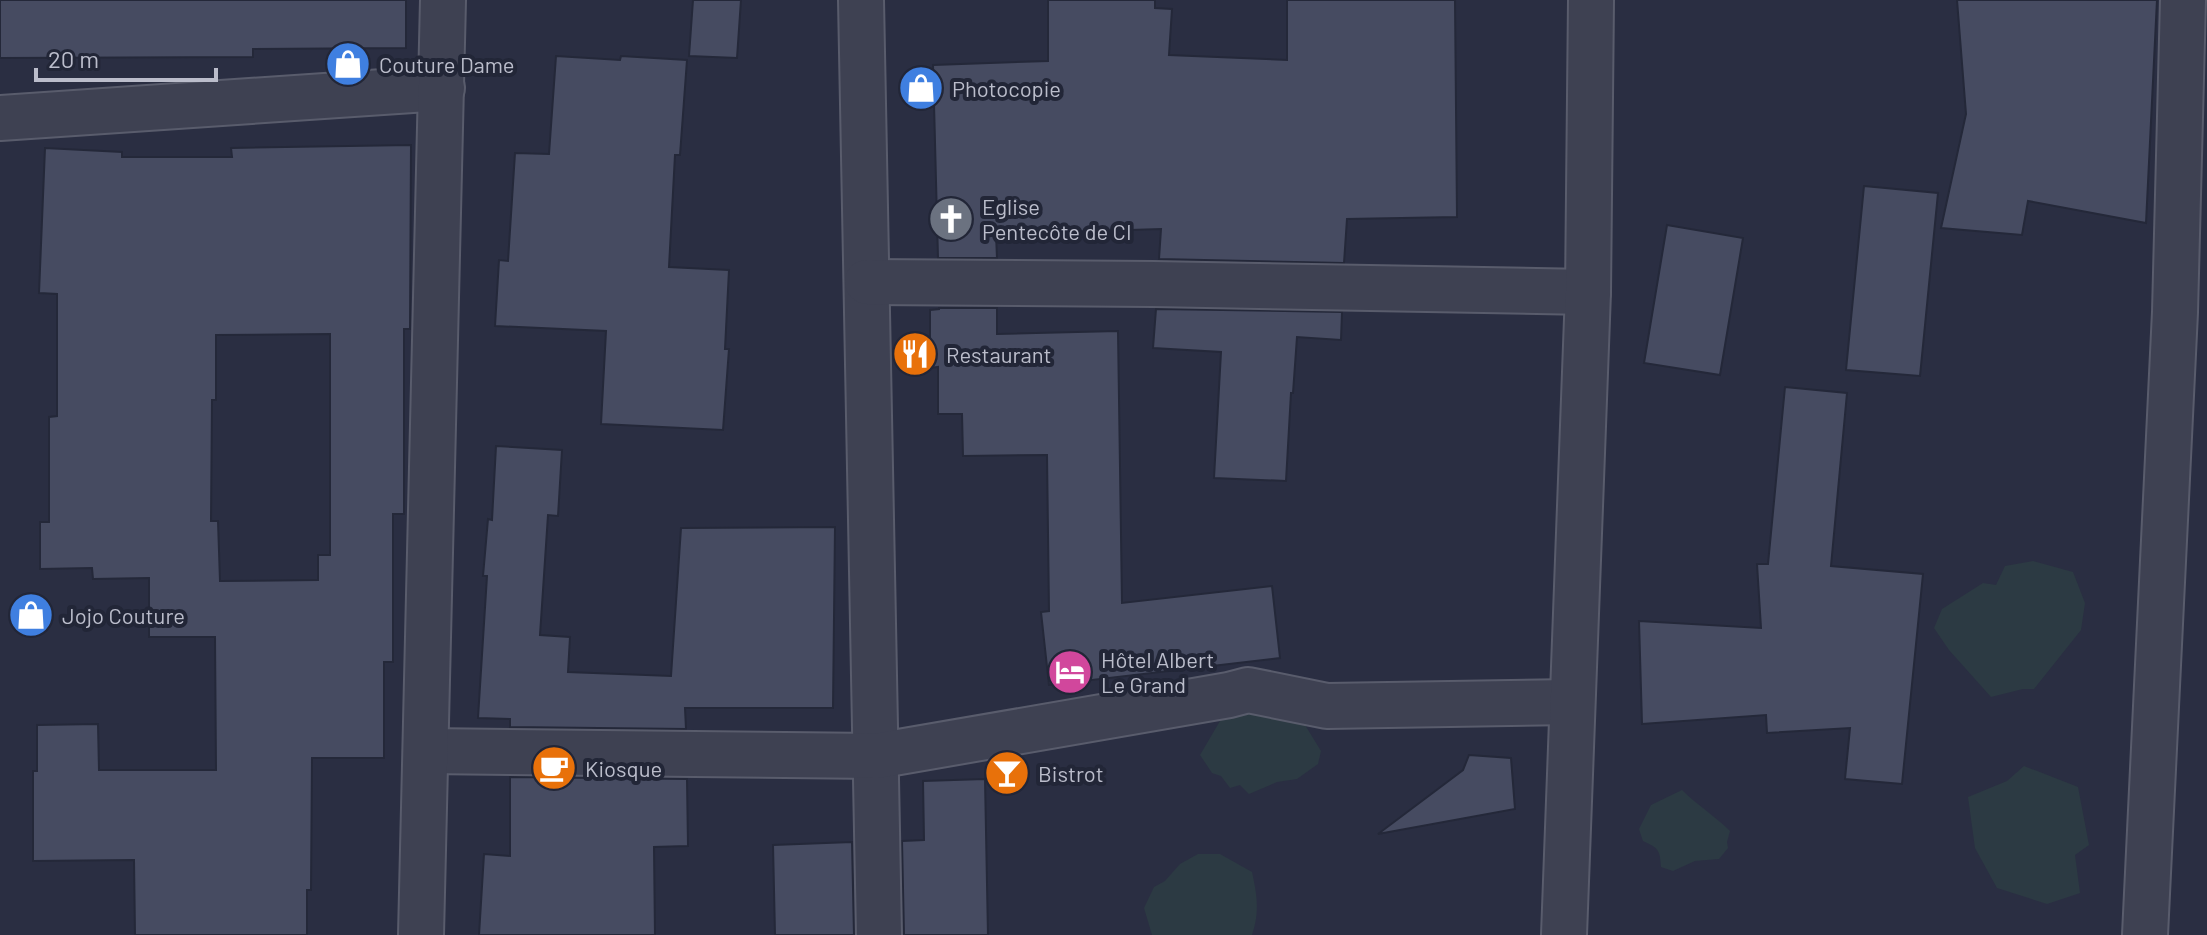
<svg xmlns="http://www.w3.org/2000/svg" width="2207" height="935" viewBox="0 0 2207 935" font-family="Barlow,sans-serif">
  <style>
    .green { fill: #2c3a43 }
    .building { fill: #464b61; stroke: #242839; stroke-width: 2; fill-rule: evenodd }
    .lines { fill: none; stroke-linecap: round; stroke-linejoin: round }
    .street-casing { stroke: #595c6c; stroke-width: 48 }
    .street { stroke: #3e4152; stroke-width: 44 }
    .labels { text-anchor: middle; dominant-baseline: central; stroke-width: 8; stroke-linejoin: round; paint-order: stroke }
    .poi-label { font-size: 22px; fill: #bbbdcb; stroke: #222637; text-anchor: start }
  </style>
  <rect width="100%" height="100%" fill="#2a2e42"/>
  <g class="green">
    <polygon points="2033,561 2073,572 2085,603 2081,630 2034,689 2023,689 1991,697 1949,650 1934,628 1942,609 1983,583 1996,585 2005,566"/>
    <polygon points="1294,707 1321,751 1318,764 1297,779 1277,782 1249,794 1240,785 1230,788 1221,776 1212,773 1200,755 1227,709"/>
    <polygon points="2024,766 2078,787 2089,845 2075,855 2080,893 2047,904 1997,888 1975,848 1968,797 2007,781"/>
    <path d="M1682 790C1697 805 1715 816 1730 831L1727 842 1728 848 1719 859 1695 861 1673 871 1661 867C1660 849 1658 848 1643 841L1639 829 1651 805Z"/>
    <path d="M1198 854H1220L1252 872C1257 895 1260 912 1252 935H1152L1144 908 1154 887 1165 881 1180 864Z"/>
  </g>
  <g class="building">
    <polygon points="0,0 406,0 406,48 253,49 253,57 0,58"/>
    <polygon points="693,0 741,0 737,58 689,56"/>
    <polygon points="1048,0 1155,0 1155,8 1172,9 1169,55 1287,60 1287,0 1455,0 1457,217 1347,219 1344,263 1159,259 1161,229 996,234 997,258 938,258 933,65 1048,61"/>
    <polygon points="1957,0 2157,0 2146,223 2028,201 2022,235 1941,228 1966,114"/>
    <polygon points="556,56 620,60 621,56 687,60 680,155 675,155 669,267 729,270 725,349 729,349 723,430 601,424 606,331 495,326 499,260 508,261 515,153 549,154"/>
    <path d="M411 145 410 329H404V514H393V662H384V758H312L311 890H307V935H135L134 860 33 861V771H37V725L98 724 99 770H216L215 637H149V578L93 579 92 568 40 569V522H49V417L57 416V294L39 293 45 148 122 152V157H232L231 148ZM330 334V555H318V580L220 581 218 521H211L212 400H216V335Z"/>
    <polygon points="1864,186 1938,193 1920,376 1846,370"/>
    <polygon points="1667,225 1743,238 1720,375 1644,363"/>
    <polygon points="939,308 997,308 997,334 1118,331 1122,603 1272,586 1280,658 1049,685 1041,612 1049,611 1047,455 963,456 962,414 938,414 938,367 930,368 930,310 939,309"/>
    <polygon points="1156,309 1342,312 1341,340 1297,337 1293,393 1291,393 1286,481 1214,478 1221,352 1153,348"/>
    <polygon points="1785,387 1847,393 1831,566 1923,574 1902,784 1845,779 1850,728 1767,733 1766,715 1642,724 1639,621 1761,628 1757,564 1768,564"/>
    <polygon points="496,446 562,450 558,516 548,515 540,635 570,637 568,672 671,676 681,528 835,527 833,708 685,708 686,729 510,727 510,719 478,718 487,576 483,576 488,519 492,520"/>
    <polygon points="1469,755 1511,758 1515,809 1378,834 1463,770"/>
    <polygon points="510,777 687,779 688,846 654,847 655,935 479,935 484,854 510,856"/>
    <polygon points="985,779 988,935 904,935 902,841 924,840 923,781"/>
    <polygon points="852,842 854,935 775,935 773,845"/>
  </g>
  <g class="lines">
    <g class="street-casing">
      <g id="street">
        <polyline points="861,0 879,935"/>
        <polyline points="0,118 442,88"/>
        <polyline points="867,282 1153,284 1588,292"/>
        <polyline points="426,751 876,756 1229,695 1248,690 1327,706 1572,702"/>
        <polyline points="421,935 443,0"/>
        <polyline points="1564,935 1588,292 1591,0"/>
        <polyline points="2145,935 2175,312 2183,0"/>
      </g>
    </g>
    <use href="#street" class="street"/>
  </g>
  <defs>
    <g id="shop-disc" transform="scale(2.3)"><circle r="9.5" fill="#3f7fe0" stroke="#222637"/><path d="M-5-2.5h2.3a2.7 3.5 0 0 1 5.4 0H5L5.5 6h-11ZM-1.5-2.5h3a1.5 2.3 0 0 0-3 0Z" fill="#fff"/></g>
    <g id="church-disc" transform="scale(2.3)"><circle r="9.5" fill="#6b7280" stroke="#222637"/><path d="M-1.2-6h2.4v3.5h3.3v2.4h-3.3V6h-2.4V-.1h-3.3v-2.4h3.3Z" fill="#fff"/></g>
    <g id="restaurant-disc" transform="scale(2.3)"><circle r="9.5" fill="#e8710a" stroke="#222637"/><path d="M-5-6h1v4h1v-4h1v4h1v-4h1v5L-1.5 .5V6h-2V.5L-5-1ZM5-6V6H3V1.5H1.5Q1.5-4 5-6Z" fill="#fff"/></g>
    <g id="hotel-disc" transform="scale(2.3)"><circle r="9.5" fill="#d1479c" stroke="#222637"/><path d="M-6-4.5h1.5V1H6V5H4.5V3h-9V5H-6ZM-4 0a1.8 1.8 0 1 1 3.6 0ZM.5 0V-2.5h3Q6-2.5 6 0Z" fill="#fff"/></g>
    <g id="cafe-disc" transform="scale(2.3)"><circle r="9.5" fill="#e8710a" stroke="#222637"/><path d="M-5.5-4.5H6V0H3Q3 3.5 0 3.5H-2.5Q-5.5 3.5-5.5 0ZM3-3.2v2h1.7v-2ZM-6 4.5H4V6H-6Z" fill="#fff"/></g>
    <g id="bar-disc" transform="scale(2.3)"><circle r="9.5" fill="#e8710a" stroke="#222637"/><path d="M-6-5H6L.8 .8V4.5H3.5V6h-7V4.5H-.8V.8Z" fill="#fff"/></g>
  </defs>
  <g fill-rule="evenodd">
    <use href="#shop-disc" x="348" y="64"/>
    <use href="#shop-disc" x="921" y="88"/>
    <use href="#church-disc" x="951" y="219"/>
    <use href="#restaurant-disc" x="915" y="354"/>
    <use href="#shop-disc" x="31" y="615"/>
    <use href="#hotel-disc" x="1070" y="672"/>
    <use href="#cafe-disc" x="554" y="768"/>
    <use href="#bar-disc" x="1007" y="773"/>
  </g>
  <g class="labels">
    <g class="poi-label">
      <text x="379" y="64">Couture Dame</text>
      <text x="952" y="88">Photocopie</text>
      <text x="982" y="206">Eglise<tspan x="982" dy="25">Pentecôte de CI</tspan></text>
      <text x="946" y="354">Restaurant</text>
      <text x="62" y="615">Jojo Couture</text>
      <text x="1101" y="659">Hôtel Albert<tspan x="1101" dy="25">Le Grand</tspan></text>
      <text x="585" y="768">Kiosque</text>
      <text x="1038" y="773">Bistrot</text>
    </g>
  </g>
  <path d="M36 68v12h180v-12" fill="none" stroke="#bbbdcb" stroke-width="4"/>
  <text x="48" y="68" font-size="24" fill="#bbbdcb" stroke="#222637" stroke-width="6" paint-order="stroke">20 m</text>
</svg>
